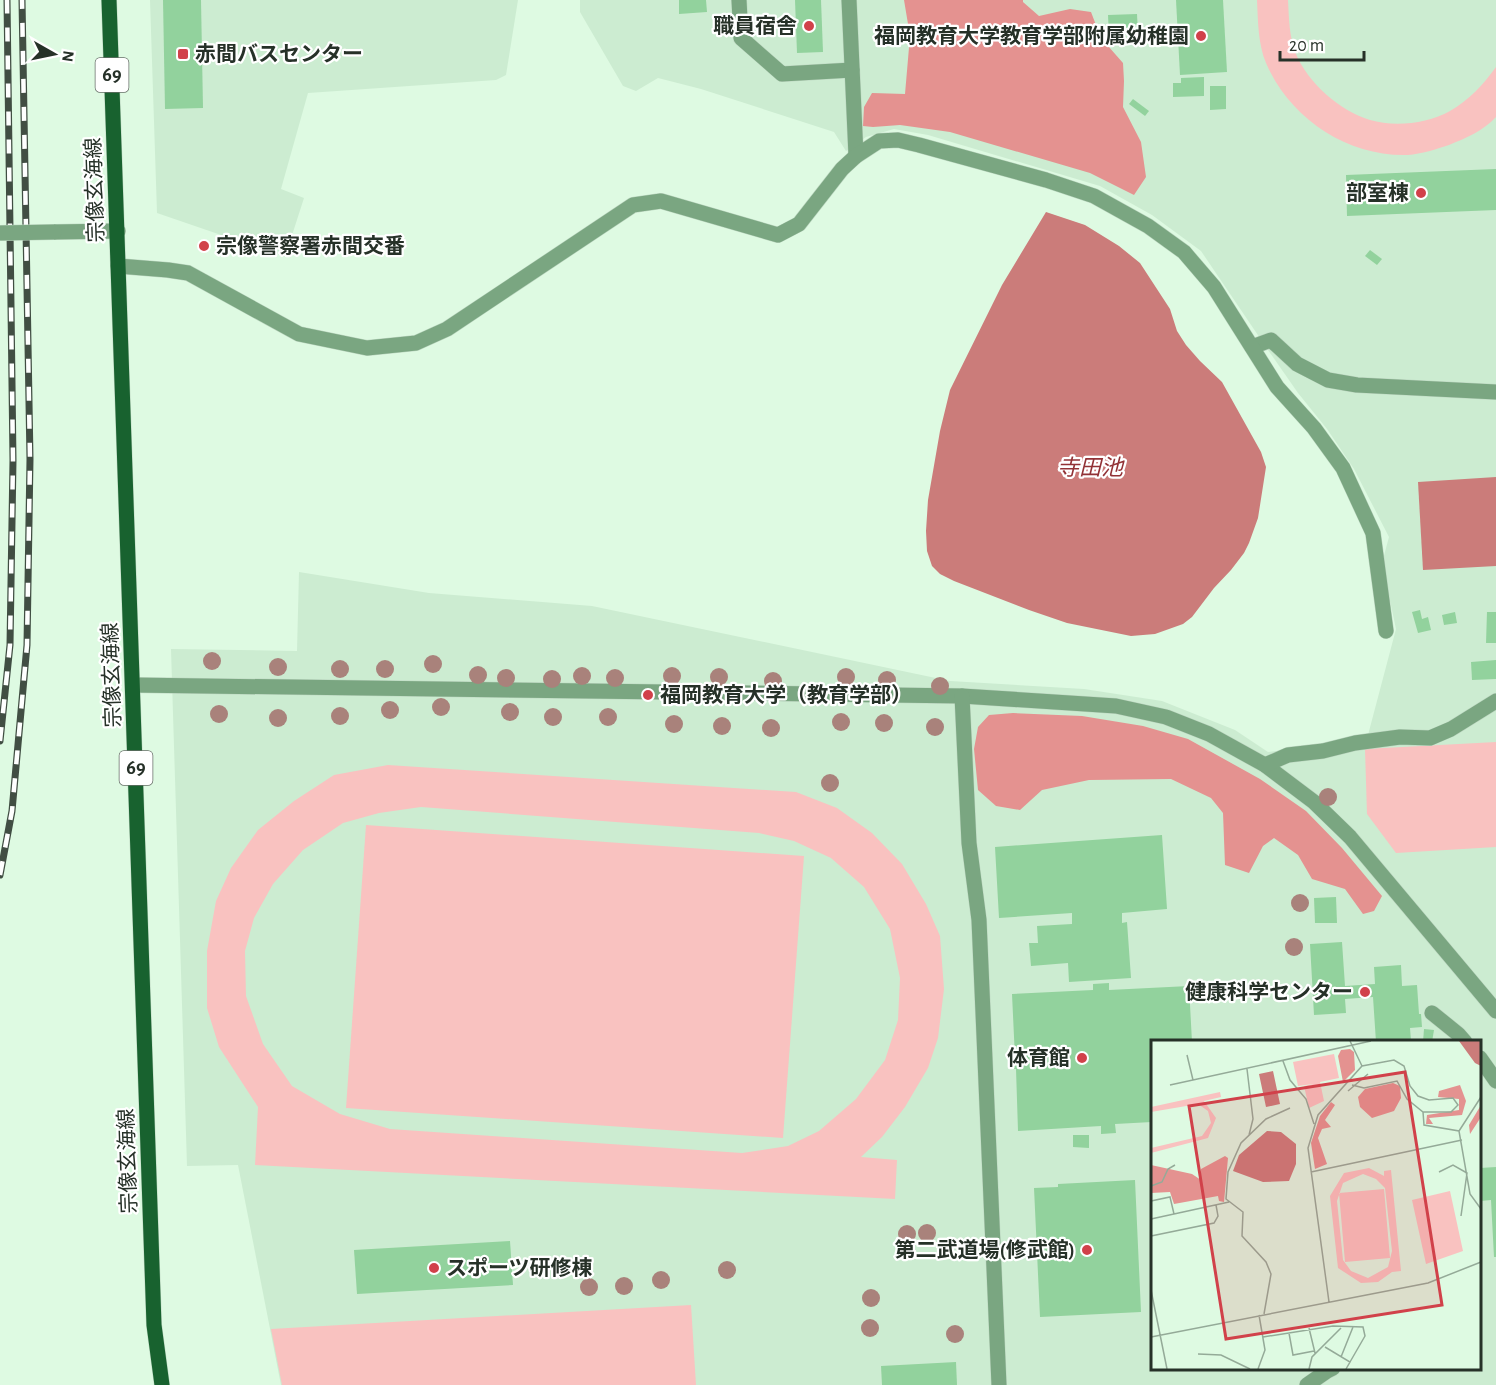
<svg xmlns="http://www.w3.org/2000/svg" width="1496" height="1385" viewBox="0 0 1496 1385" font-family="'Alegreya Sans','Noto Sans JP',sans-serif">
  <style>
    .built { fill: #ccecd1; fill-rule: evenodd }
    .green { fill: #f9c2c0; fill-rule: evenodd }
    .forest { fill: #e49290 }
    .water { fill: #cb7c7a }
    .building { fill: #92d29d }
    .lines { fill: none; stroke-linecap: round; stroke-linejoin: round }
    .service-casing { stroke: #bdd6c1; stroke-width: 16 }
    .minor-casing { stroke: #bdd6c1; stroke-width: 16 }
    .primary-casing { stroke: #bdd6c1; stroke-width: 16 }
    .service { stroke: #7aa681; stroke-width: 15 }
    .minor { stroke: #7aa681; stroke-width: 15 }
    .primary { stroke: #18622f; stroke-width: 15 }
    .rail-casing { stroke: #414e43; stroke-width: 7 }
    .rail { stroke: #fff; stroke-width: 4.5; stroke-dasharray: 14; stroke-linecap: butt }
    .minor-bridge-casing { stroke: #bdd6c1; stroke-width: 16; stroke-linecap: butt }
    .minor-bridge { stroke: #7aa681; stroke-width: 15 }
    .tree { fill: #a9827b }
    .poi-dot { fill: #d1414a; stroke: #fff; stroke-width: 2 }
    .labels { text-anchor: middle; dominant-baseline: central; stroke-width: 4.5; stroke-linejoin: round; paint-order: stroke }
    .shield { fill: #fff; stroke: #676f68; stroke-width: 1.5 }
    .shield-label { font-size: 20px; font-weight: bold; fill: #263128 }
    .poi-label { font-size: 21px; font-weight: bold; fill: #263128; stroke: #fff; text-anchor: end }
    .street-label { font-size: 21px; fill: #263128; stroke: #fff }
    .water-label { font-size: 22px; font-style: italic; fill: #923236; stroke: #fff }
    .inset-road { fill: none; stroke: #94aa98; stroke-width: 1.5 }
    .view { fill: #d1414a; fill-opacity: 0.15; stroke: #d1414a; stroke-width: 3 }
    .inset-edge { fill: none; stroke: #263128; stroke-width: 3 }
  </style>
  <rect width="100%" height="100%" fill="#defae2"/>
  <g class="built">
    <polygon points="150,0 518,0 506,75 496,80 308,93 281,189 304,198 285,257 157,213"/>
    <path d="M580 0H1496V1385H281L238 1165 187 1166 171 649 297 651 299 572 429 593 592 606 950 681 1084 689 1162 701 1235 730 1268 752 1318 746 1368 735 1396 629 1382 563 1389 537 1354 469 1327 429 1298 393 1268 350 1201 251 1152 215 1100 186 928 135 894 129 866 137 846 151 834 132 701 89 658 78 636 91 623 86 580 12ZM1152 1042H1480V1368H1152Z"/>
  </g>
  <g class="green">
    <path d="M1257 0H1288C1289 18 1289 37 1296 54 1308 83 1340 111 1370 120 1394 127 1427 124 1450 111 1469 100 1483 85 1496 67V117C1483 131 1466 138 1449 145 1437 149 1421 154 1408 155 1348 157 1290 119 1266 63 1258 44 1258 21 1257 0Z"/>
    <polygon points="1496,742 1496,847 1396,853 1367,814 1365,749"/>
    <path d="M388 765 796 792 837 808 872 833 902 864 926 904 940 936 944 989 938 1038 928 1068 905 1107 882 1137 861 1157 897 1160 895 1199 255 1165 258 1107 219 1047 207 1008V951L216 901 231 868 258 830 294 801 334 775ZM421 807 759 833 794 841 831 858 864 887 890 929 900 978 898 1020 885 1060 856 1099 819 1131 788 1146 742 1153 390 1129 340 1114 292 1086 263 1044 246 996 245 951 254 918 273 884 303 850 343 823 379 813Z"/>
    <polygon points="366,825 804,856 783,1138 346,1108"/>
    <polygon points="691,1305 696,1385 282,1385 271,1329"/>
  </g>
  <g class="forest">
    <polygon points="904,0 1023,0 1023,2 1039,16 1070,9 1091,12 1101,38 1123,63 1124,81 1123,107 1141,142 1146,177 1134,195 1090,173 950,132 900,125 873,127 863,126 864,107 872,93 905,94 910,36"/>
    <polygon points="1013,713 1082,716 1143,726 1188,739 1260,779 1306,811 1342,848 1382,896 1374,911 1363,914 1345,889 1312,879 1298,855 1274,838 1263,846 1249,873 1225,865 1223,813 1211,798 1171,779 1089,780 1042,790 1020,810 996,806 978,790 974,749 978,727 989,715"/>
  </g>
  <g class="water">
    <polygon points="1046,212 1085,225 1119,246 1140,263 1170,309 1177,331 1186,345 1200,361 1222,382 1261,452 1266,467 1258,518 1249,543 1244,553 1231,570 1214,588 1192,617 1183,624 1155,634 1131,636 1067,623 1029,610 954,581 940,574 932,566 927,551 926,531 928,500 940,431 950,390 1002,285"/>
    <polygon points="1496,477 1496,566 1423,570 1418,482"/>
  </g>
  <g class="building">
    <polygon points="163,0 201,0 203,108 165,109"/>
    <polygon points="679,0 706,0 707,12 679,14"/>
    <polygon points="795,0 821,0 823,52 797,53"/>
    <polygon points="1176,0 1223,0 1227,72 1180,75"/>
    <polygon points="1137,14 1138,34 1109,36 1108,15"/>
    <polygon points="1204,77 1204,96 1173,97 1173,83 1181,83 1181,78"/>
    <polygon points="1210,86 1226,86 1226,109 1210,110"/>
    <polygon points="1133,99 1149,111 1145,116 1129,104"/>
    <polygon points="1496,169 1496,210 1347,216 1346,175"/>
    <polygon points="1370,250 1382,259 1377,265 1365,256"/>
    <polygon points="1420,610 1422,619 1428,617 1431,630 1418,633 1412,612"/>
    <polygon points="1455,612 1457,623 1444,625 1442,615"/>
    <polygon points="1487,612 1496,612 1496,643 1486,643"/>
    <polygon points="1496,660 1496,679 1472,680 1471,662"/>
    <polygon points="1162,835 1167,909 1122,913 1122,923 1127,922 1131,978 1069,982 1068,963 1031,966 1029,943 1038,943 1037,926 1072,924 1072,913 999,918 995,847"/>
    <polygon points="1336,897 1337,923 1315,923 1314,898"/>
    <polygon points="1342,942 1345,986 1375,984 1374,967 1401,965 1402,986 1417,985 1419,1014 1421,1014 1422,1027 1410,1028 1411,1041 1376,1042 1373,997 1345,999 1346,1013 1314,1015 1310,944"/>
    <polygon points="1109,983 1109,990 1189,986 1192,1042 1152,1042 1152,1122 1115,1124 1116,1133 1101,1134 1101,1126 1018,1131 1016,1069 1009,1069 1009,1058 1015,1058 1012,994 1093,990 1093,984"/>
    <polygon points="1424,1029 1434,1030 1432,1042 1423,1042"/>
    <polygon points="1073,1135 1089,1135 1089,1148 1073,1147"/>
    <polygon points="1496,1167 1496,1257 1494,1257 1491,1200 1480,1201 1480,1168"/>
    <polygon points="1135,1180 1141,1312 1040,1317 1034,1188 1058,1187 1058,1184"/>
    <polygon points="510,1241 513,1285 357,1294 354,1250"/>
    <polygon points="956,1362 957,1385 882,1385 881,1366"/>
  </g>
  <g class="lines">
    <g class="service-casing">
      <g id="service">
        <polyline points="739,0 741,38 782,74 852,70"/>
        <polyline points="849,0 856,156"/>
        <polyline points="1252,347 1271,340 1297,364 1328,380 1357,385 1496,392"/>
        <polyline points="133,685 962,696 1116,706 1166,717 1209,734 1265,765 1314,802 1350,837 1496,1011"/>
        <polyline points="962,696 969,843 979,920 999,1385"/>
        <polyline points="1265,765 1288,755 1323,751 1355,743 1400,737 1430,738 1451,729 1496,701"/>
        <polyline points="1432,1013 1458,1034 1465,1042"/>
        <polyline points="1480,1058 1496,1081"/>
        <polyline points="1307,1385 1327,1371 1333,1368"/>
      </g>
    </g>
    <g class="minor-casing">
      <g id="minor">
        <polyline points="54,232 118,231"/>
        <polyline points="118,266 168,270 188,273 299,334 367,348 416,343 447,329 633,205 661,201 778,235 799,224 842,169 856,156 879,141 898,140 919,145 1046,180 1094,196 1148,226 1184,252 1214,287 1277,387 1314,428 1343,468 1373,533 1386,631"/>
      </g>
    </g>
    <g class="primary-casing">
      <polyline id="primary" points="109,0 154,1325 162,1385"/>
    </g>
    <use href="#service" class="service"/>
    <use href="#minor" class="minor"/>
    <use href="#primary" class="primary"/>
    <g class="rail-casing">
      <g id="rail">
        <polyline points="0,741 10,645 13,460 7,0"/>
        <polyline points="0,875 12,811 27,645 30,459 22,0"/>
      </g>
    </g>
    <use href="#rail" class="rail"/>
    <g class="minor-bridge-casing">
      <polyline id="minor-bridge" points="0,233 54,232"/>
    </g>
    <use href="#minor-bridge" class="minor-bridge"/>
  </g>
  <g class="tree">
    <circle cx="212" cy="661" r="9"/>
    <circle cx="433" cy="664" r="9"/>
    <circle cx="278" cy="667" r="9"/>
    <circle cx="340" cy="669" r="9"/>
    <circle cx="385" cy="669" r="9"/>
    <circle cx="478" cy="675" r="9"/>
    <circle cx="582" cy="676" r="9"/>
    <circle cx="672" cy="676" r="9"/>
    <circle cx="719" cy="677" r="9"/>
    <circle cx="846" cy="677" r="9"/>
    <circle cx="506" cy="678" r="9"/>
    <circle cx="615" cy="678" r="9"/>
    <circle cx="552" cy="679" r="9"/>
    <circle cx="887" cy="680" r="9"/>
    <circle cx="773" cy="681" r="9"/>
    <circle cx="940" cy="686" r="9"/>
    <circle cx="441" cy="707" r="9"/>
    <circle cx="390" cy="710" r="9"/>
    <circle cx="510" cy="712" r="9"/>
    <circle cx="219" cy="714" r="9"/>
    <circle cx="340" cy="716" r="9"/>
    <circle cx="553" cy="717" r="9"/>
    <circle cx="608" cy="717" r="9"/>
    <circle cx="278" cy="718" r="9"/>
    <circle cx="841" cy="722" r="9"/>
    <circle cx="884" cy="723" r="9"/>
    <circle cx="674" cy="724" r="9"/>
    <circle cx="722" cy="726" r="9"/>
    <circle cx="935" cy="727" r="9"/>
    <circle cx="771" cy="728" r="9"/>
    <circle cx="830" cy="783" r="9"/>
    <circle cx="1328" cy="797" r="9"/>
    <circle cx="1300" cy="903" r="9"/>
    <circle cx="1294" cy="947" r="9"/>
    <circle cx="927" cy="1233" r="9"/>
    <circle cx="907" cy="1234" r="9"/>
    <circle cx="727" cy="1270" r="9"/>
    <circle cx="661" cy="1280" r="9"/>
    <circle cx="624" cy="1286" r="9"/>
    <circle cx="589" cy="1287" r="9"/>
    <circle cx="871" cy="1298" r="9"/>
    <circle cx="870" cy="1328" r="9"/>
    <circle cx="955" cy="1334" r="9"/>
  </g>
  <g class="poi-dot">
    <circle cx="809" cy="26" r="6"/>
    <circle cx="1201" cy="36" r="6"/>
    <rect x="177" y="48" width="12" height="12" rx="3"/>
    <circle cx="1421" cy="193" r="6"/>
    <circle cx="204" cy="246" r="6"/>
    <circle cx="648" cy="695" r="6"/>
    <circle cx="1365" cy="992" r="6"/>
    <circle cx="1082" cy="1058" r="6"/>
    <circle cx="1087" cy="1250" r="6"/>
    <circle cx="434" cy="1268" r="6"/>
  </g>
  <g class="labels">
    <g class="shield">
      <rect x="95.5" y="58" width="33" height="34" rx="4.5"/>
      <rect x="119.5" y="751" width="33" height="34" rx="4.5"/>
    </g>
    <g class="shield-label">
      <text x="112" y="75">69</text>
      <text x="136" y="768">69</text>
    </g>
    <g class="poi-label">
      <text x="797" y="26">職員宿舎</text>
      <text x="1189" y="36">福岡教育大学教育学部附属幼稚園</text>
      <text x="195" y="54" text-anchor="start">赤間バスセンター</text>
      <text x="1409" y="193">部室棟</text>
      <text x="216" y="246" text-anchor="start">宗像警察署赤間交番</text>
      <text x="660" y="695" text-anchor="start">福岡教育大学（教育学部）</text>
      <text x="1353" y="992">健康科学センター</text>
      <text x="1070" y="1058">体育館</text>
      <text x="1075" y="1250">第二武道場(修武館)</text>
      <text x="446" y="1268" text-anchor="start">スポーツ研修棟</text>
    </g>
    <g class="street-label">
      <text transform="translate(95 190) rotate(-92)">宗像玄海線</text>
      <text transform="translate(112 675) rotate(-92)">宗像玄海線</text>
      <text transform="translate(128 1161) rotate(-92)">宗像玄海線</text>
    </g>
    <g class="water-label">
      <text x="1090" y="468">寺田池</text>
    </g>
  </g>
  <g transform="translate(1151 1040)">
    <rect width="330" height="330" fill="#defae2"/>
    <path d="M183 14 188 38 169 42 173 61 158 68 153 46 162 44 147 46 142 22ZM69 52 70 57 53 61 65 78 57 98 0 113V108L51 96 60 83 57 71 47 64 0 72V67ZM218 128 233 136V131L240 130 250 231 241 232 227 242 210 243 187 228 179 156 193 133ZM212 134 225 139 234 148 241 211 237 227 217 238 200 231 192 220 186 161 192 143ZM233 149 239 218 194 222 188 153ZM299 151 312 211 275 224 261 160Z" fill="#f9c2c0" fill-rule="evenodd"/>
    <path d="M199 9 203 12 204 30 192 42 187 16 190 10ZM242 43 249 46 250 58 243 71 221 78 209 67 207 57 214 49ZM309 45 315 61 311 75 278 78 282 84H275L276 75 308 70V59L287 57 288 51ZM180 62 184 65 174 80 180 87 171 89 167 98 176 124 164 129 160 103 169 76ZM330 65V77L319 94 318 85ZM74 116 77 118 73 162 68 161 67 156 23 164 19 152 0 153V125L41 134 50 140V129Z" fill="#e49290"/>
    <path d="M308 1H330V26L324 23ZM122 31 129 64 115 67 108 34ZM116 91 130 92 145 104V124L138 141 112 142 82 131 88 115Z" fill="#cb7c7a"/>
    <path class="inset-road" d="M199 1 211 26M36 15 42 40M132 21 139 40 155 59 163 84M96 29 102 79 98 95M19 45 220 1M197 51 217 34M272 72 273 85 308 91 319 154 330 169M308 91 330 57M160 132 311 100M288 132 302 125 316 133 310 176M0 146 11 142 17 129 24 125M0 161 19 157 23 174M0 179 78 162M0 196 63 183 67 176 65 165M0 250 16 329M178 262 157 108 167 75 211 26 243 20 253 26 259 46 267 56 278 60 302 58 307 65 300 72H272L256 59 246 41 213 48 201 45M113 274 120 234 115 222 91 196 92 172 75 159 77 132 90 103 115 79 139 68M158 288 164 313M138 293 142 315 163 311M0 297 277 243 330 222M112 297 182 286 212 287 214 296 199 322M174 307 199 322 195 329M47 314 70 315 99 329M190 317 202 287M107 329 114 310 108 275M158 329 161 317 190 288"/>
    <path class="view" d="M254 32 291 265 75 299 38 66Z"/>
    <rect width="330" height="330" class="inset-edge"/>
  </g>
  <g transform="translate(54 54) rotate(99)" stroke="#ffffff" stroke-width="4.5" paint-order="stroke">
  <path d="M0-4.5L10 22L0 15L-10 22Z" fill="#263128"/>
  <text y="-9" font-size="16" font-weight="bold" text-anchor="middle" fill="#263128">N</text>
  </g>
  <path d="M1280 51v9h84v-9" fill="none" stroke="#263128" stroke-width="3"/>
  <text x="1289" y="51" font-size="18" fill="#263128" stroke="#ffffff" stroke-width="4.5" paint-order="stroke">20 m</text>
</svg>
